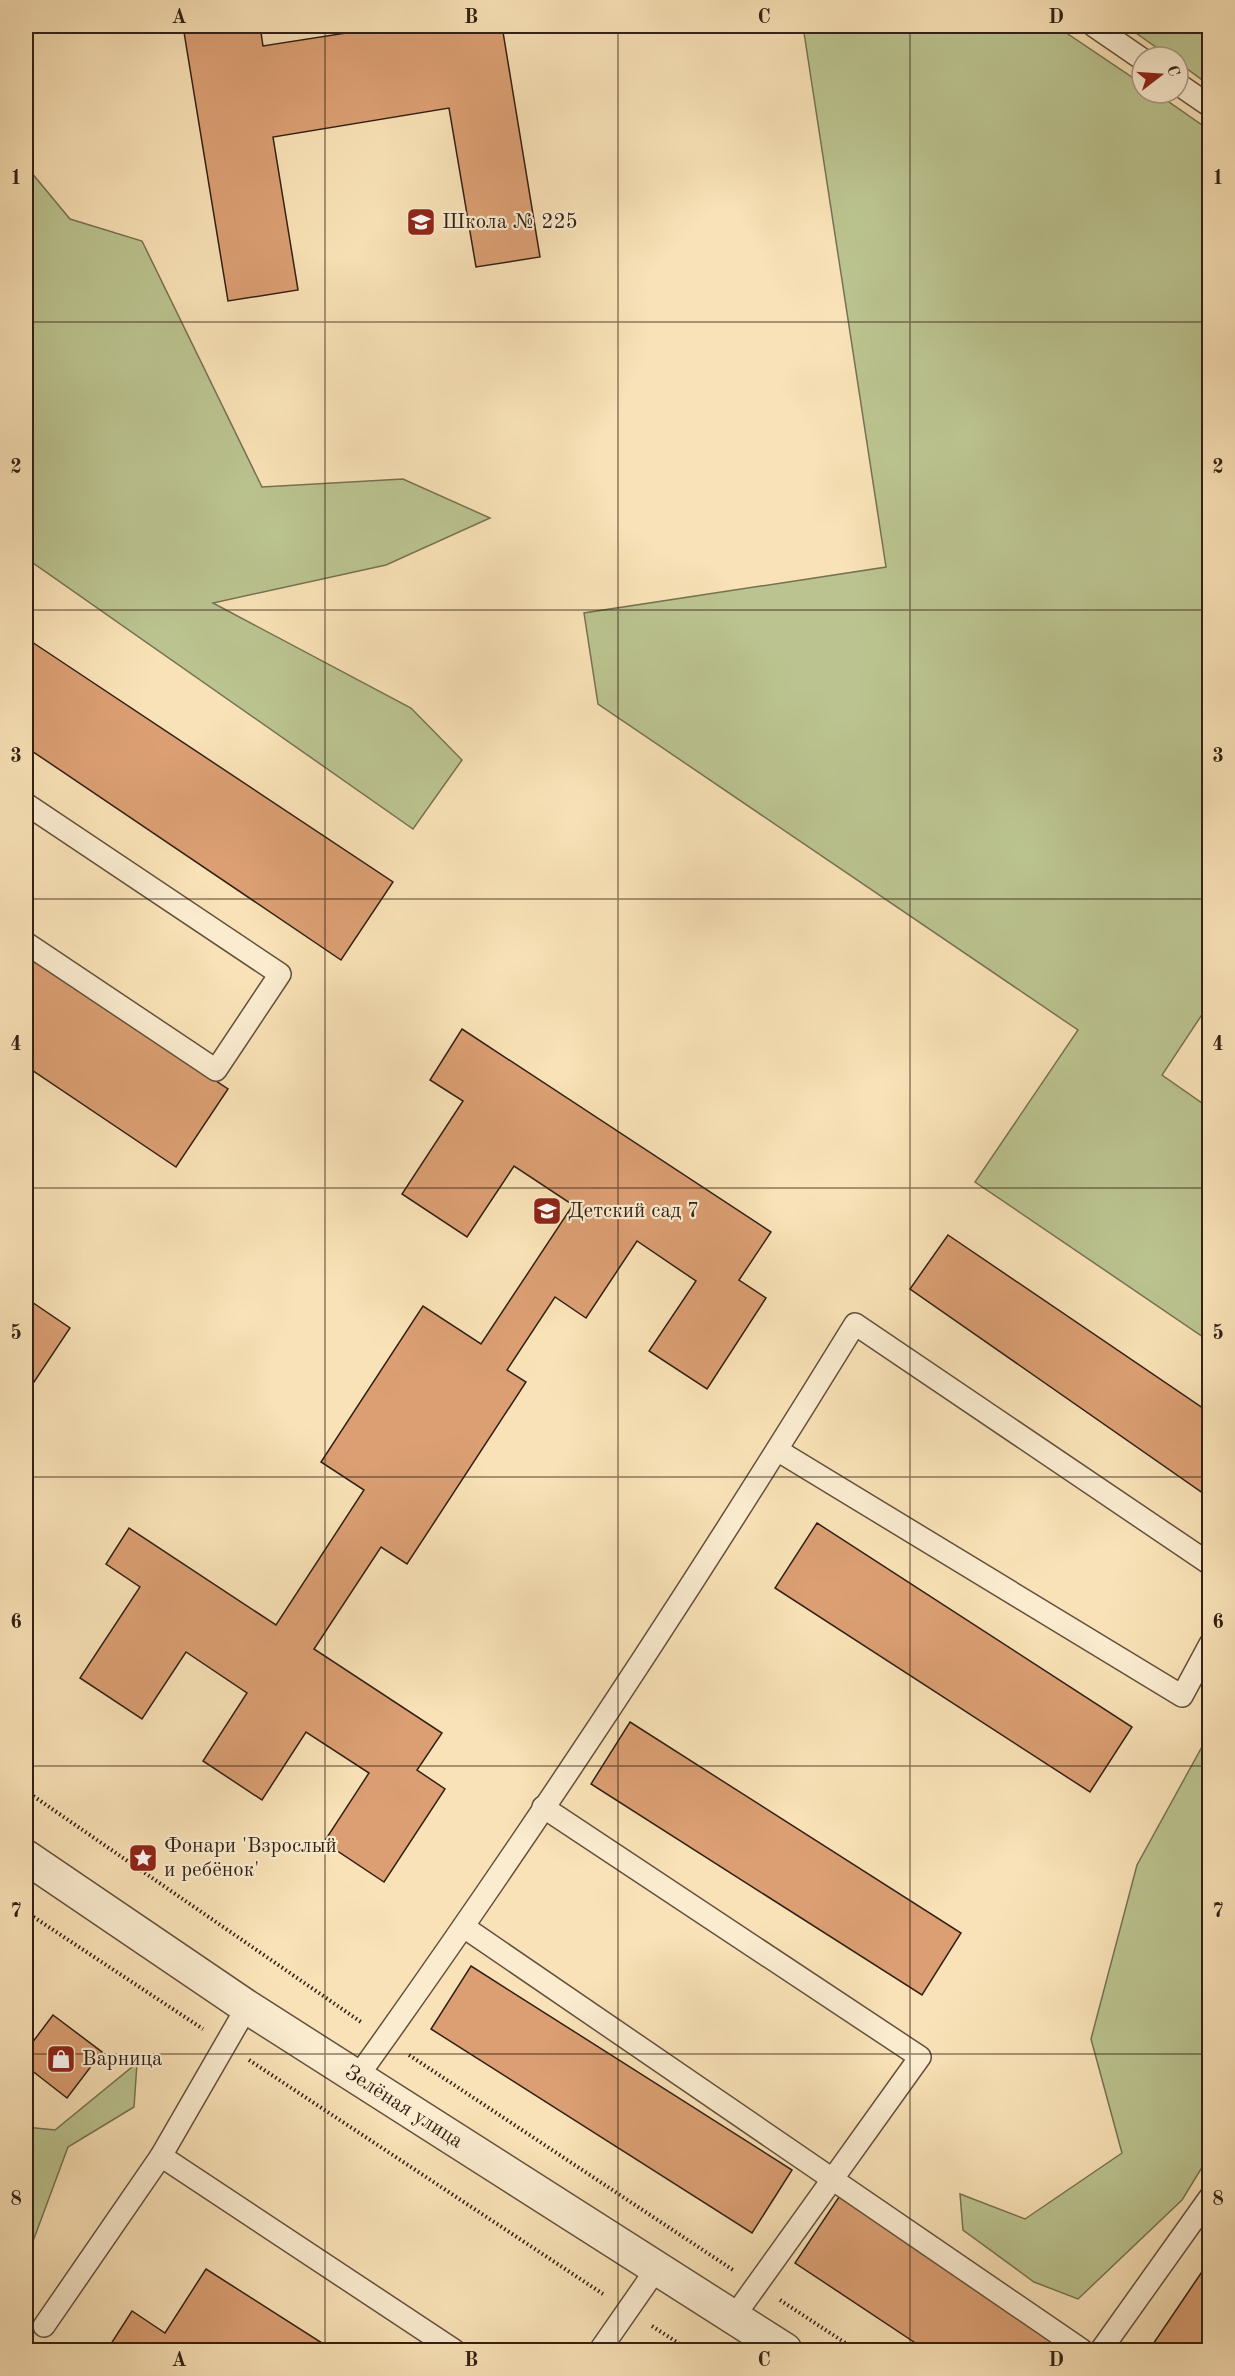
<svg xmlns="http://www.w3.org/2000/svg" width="1235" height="2376" viewBox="0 0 1235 2376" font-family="'Old Standard TT',serif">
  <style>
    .green { fill: #bbc490; stroke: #767252; stroke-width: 1.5 }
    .building { fill: #db9f73; stroke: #322014; stroke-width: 1.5 }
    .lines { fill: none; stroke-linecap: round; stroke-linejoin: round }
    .service-casing { stroke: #64503d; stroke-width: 24 }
    .minor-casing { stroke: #64503d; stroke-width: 36 }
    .path { stroke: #322014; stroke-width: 4; stroke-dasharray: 1.5 3; stroke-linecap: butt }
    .service { stroke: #fbecd0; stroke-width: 21 }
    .minor { stroke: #fbecd0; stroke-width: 33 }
    .grid { fill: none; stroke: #322014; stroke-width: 1.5; stroke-opacity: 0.55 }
    .labels { text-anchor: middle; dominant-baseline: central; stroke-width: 4.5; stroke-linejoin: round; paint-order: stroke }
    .poi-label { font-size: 21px; fill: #322014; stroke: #fbecd0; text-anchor: start }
    .street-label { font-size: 21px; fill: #322014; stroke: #fbecd0 }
    .neatline { fill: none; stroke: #322014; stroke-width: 2 }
    .grid-label { font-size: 20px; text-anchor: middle; font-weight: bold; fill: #322014 }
  </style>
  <rect width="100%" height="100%" fill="#f9e2b7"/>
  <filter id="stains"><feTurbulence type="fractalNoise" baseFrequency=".00333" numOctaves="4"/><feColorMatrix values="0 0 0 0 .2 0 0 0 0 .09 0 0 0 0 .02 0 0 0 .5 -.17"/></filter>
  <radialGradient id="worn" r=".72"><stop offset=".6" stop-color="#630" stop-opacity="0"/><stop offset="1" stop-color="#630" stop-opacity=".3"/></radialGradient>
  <g class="green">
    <polygon points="803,26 1056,26 1142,84 1142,93 1156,93 1209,130 1209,1004 1162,1075 1209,1108 1209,1341 975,1182 1078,1030 598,704 584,613 886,567"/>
    <polygon points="1126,26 1209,26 1209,85 1178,62 1178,57 1170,57"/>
    <polygon points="26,166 70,219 142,241 262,487 403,479 490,518 386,565 213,603 411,708 462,760 413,829 26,558"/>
    <polygon points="1209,1734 1209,2156 1182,2200 1078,2299 1034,2282 963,2230 960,2194 1025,2219 1122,2153 1091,2039 1137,1865"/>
    <polygon points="137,2063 134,2107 68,2147 26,2260 26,2127 55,2130"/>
  </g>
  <g class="building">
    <polygon points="183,26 260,26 263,46 391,26 502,26 540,257 476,267 449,108 273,137 298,290 228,301"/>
    <polygon points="26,638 393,882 341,960 26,747"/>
    <polygon points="26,954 228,1089 176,1167 26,1066"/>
    <polygon points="462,1029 771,1232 739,1280 766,1298 707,1389 649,1351 696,1281 637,1241 586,1318 555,1297 507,1370 526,1382 407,1564 381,1547 314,1649 442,1733 417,1770 445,1789 384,1882 324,1842 369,1773 306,1732 262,1800 203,1761 247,1693 186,1652 142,1719 80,1678 140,1587 106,1564 129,1528 276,1625 364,1490 321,1462 423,1306 481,1344 573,1205 514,1166 467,1237 402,1194 463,1101 430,1080"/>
    <polygon points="948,1235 1210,1413 1210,1498 910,1289"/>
    <polygon points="26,1298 70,1328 26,1394"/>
    <polygon points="817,1523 1132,1727 1090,1792 775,1588"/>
    <polygon points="630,1722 961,1933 922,1995 591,1784"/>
    <polygon points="471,1966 792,2170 752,2233 431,2029"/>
    <polygon points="53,2015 102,2052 67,2098 26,2066 26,2051"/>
    <polygon points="839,2197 1069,2350 926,2350 795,2263"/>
    <polygon points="1210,2260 1210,2350 1149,2350 1191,2288"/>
    <polygon points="206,2269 333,2350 107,2350 132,2311 165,2333"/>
  </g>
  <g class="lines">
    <g class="service-casing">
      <g id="service">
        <polyline points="1094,26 1142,59"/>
        <polyline points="1178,84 1210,106"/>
        <polyline points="26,804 280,974 216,1070 26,943"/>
        <polyline points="777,1450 1182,1696 1210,1644"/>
        <polyline points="543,1807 920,2057 733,2318"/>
        <polyline points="464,1927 1082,2350"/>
        <polyline points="247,2007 161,2156 454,2350"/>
        <path d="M358 2076C533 1832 698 1579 855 1324L1210 1564"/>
        <polyline points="44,2326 161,2156"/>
        <polyline points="600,2350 657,2268"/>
        <polyline points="1101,2350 1210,2197"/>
      </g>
    </g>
    <g class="minor-casing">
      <g id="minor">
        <path id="s1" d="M26 1857 247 2007 785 2350"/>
      </g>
    </g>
    <g class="path">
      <polyline points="26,1791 361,2022"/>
      <polyline points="26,1912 203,2029"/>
      <polyline points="409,2055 733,2270"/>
      <polyline points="249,2060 603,2294"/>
      <polyline points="780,2300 856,2350"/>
      <polyline points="652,2326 689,2350"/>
    </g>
    <use href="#service" class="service"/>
    <use href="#minor" class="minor"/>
  </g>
  <path class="grid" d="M325 26V2350M618 26V2350M910 26V2350M26 322H1210M26 610H1210M26 899H1210M26 1188H1210M26 1477H1210M26 1766H1210M26 2054H1210"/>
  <defs>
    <g id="school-square" transform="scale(1.5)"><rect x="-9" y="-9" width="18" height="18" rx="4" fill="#8f2418" stroke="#fbecd0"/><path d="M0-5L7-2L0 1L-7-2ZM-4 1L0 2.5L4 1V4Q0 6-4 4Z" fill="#fff"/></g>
    <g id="sight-square" transform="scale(1.5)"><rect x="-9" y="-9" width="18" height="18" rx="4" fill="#8f2418" stroke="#fbecd0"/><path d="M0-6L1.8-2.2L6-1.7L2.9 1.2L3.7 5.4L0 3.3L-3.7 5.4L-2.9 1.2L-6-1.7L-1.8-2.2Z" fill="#fff"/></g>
    <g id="shop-square" transform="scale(1.5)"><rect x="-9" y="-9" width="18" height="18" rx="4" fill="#8f2418" stroke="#fbecd0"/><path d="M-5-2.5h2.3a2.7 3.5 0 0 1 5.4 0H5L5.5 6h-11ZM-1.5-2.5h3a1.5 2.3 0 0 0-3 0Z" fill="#fff"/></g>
  </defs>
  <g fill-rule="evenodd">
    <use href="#school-square" x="421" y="222"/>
    <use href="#school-square" x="547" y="1211"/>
    <use href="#sight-square" x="143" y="1858"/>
    <use href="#shop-square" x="61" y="2059"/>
  </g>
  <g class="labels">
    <g class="poi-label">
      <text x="442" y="222">Школа № 225</text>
      <text x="568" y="1211">Детский сад 7</text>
      <text x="164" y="1846">Фонари 'Взрослый<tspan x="164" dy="24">и ребёнок'</tspan></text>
      <text x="82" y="2059">Варница</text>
    </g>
    <g class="street-label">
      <text stroke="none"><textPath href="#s1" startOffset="453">Зелёная улица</textPath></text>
    </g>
  </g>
  <rect width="1235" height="2376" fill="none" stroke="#f9e2b7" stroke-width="66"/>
  <g transform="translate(1160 75) rotate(73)"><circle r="28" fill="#fbecd0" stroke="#ab9a85" stroke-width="1.5"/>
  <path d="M0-4.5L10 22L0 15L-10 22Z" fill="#8f2418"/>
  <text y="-9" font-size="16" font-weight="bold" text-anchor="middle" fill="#322014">С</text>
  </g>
  <rect x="33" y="33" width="1169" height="2310" class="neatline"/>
  <g class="grid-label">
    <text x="179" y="23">A</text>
    <text x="471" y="23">B</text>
    <text x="764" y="23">C</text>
    <text x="1056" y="23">D</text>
    <text x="16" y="184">1</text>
    <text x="1218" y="184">1</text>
    <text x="16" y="473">2</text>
    <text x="1218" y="473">2</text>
    <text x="16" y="762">3</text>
    <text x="1218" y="762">3</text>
    <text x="16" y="1050">4</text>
    <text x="1218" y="1050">4</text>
    <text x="16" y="1339">5</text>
    <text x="1218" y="1339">5</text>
    <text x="16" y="1628">6</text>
    <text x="1218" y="1628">6</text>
    <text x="16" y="1917">7</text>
    <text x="1218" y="1917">7</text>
    <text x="16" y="2205">8</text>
    <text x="1218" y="2205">8</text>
    <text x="179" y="2366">A</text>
    <text x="471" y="2366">B</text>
    <text x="764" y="2366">C</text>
    <text x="1056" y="2366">D</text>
  </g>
  <rect width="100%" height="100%" filter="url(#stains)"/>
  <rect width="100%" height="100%" fill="url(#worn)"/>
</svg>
